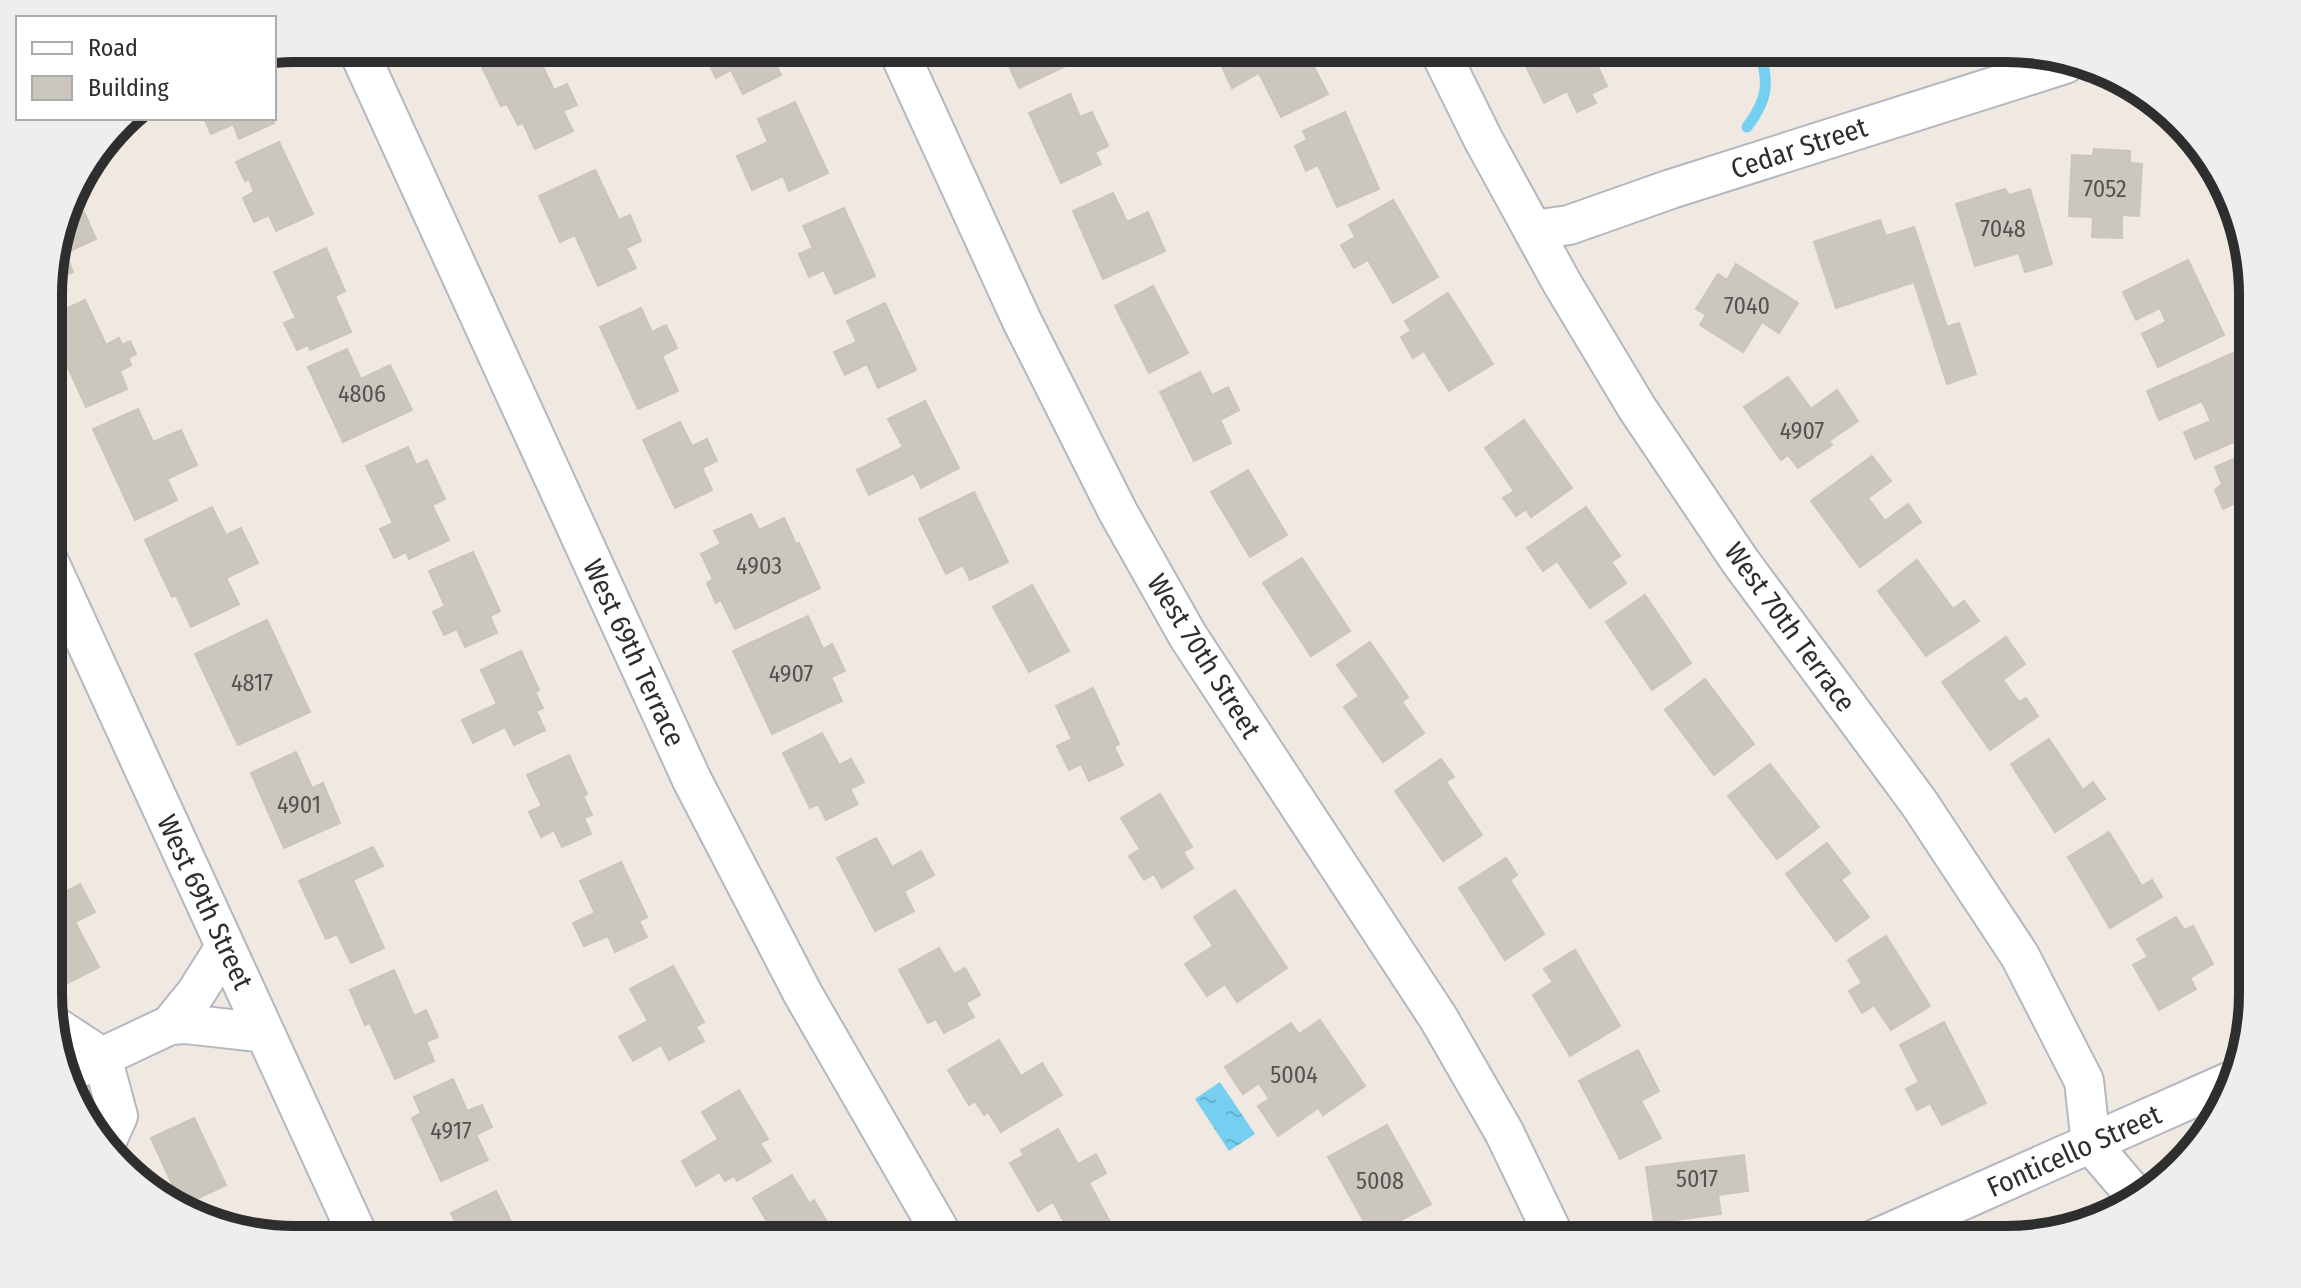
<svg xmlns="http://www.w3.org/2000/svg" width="2301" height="1288" viewBox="0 0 2301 1288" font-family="'Fira Sans Condensed',sans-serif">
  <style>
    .water { fill: url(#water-ripples) }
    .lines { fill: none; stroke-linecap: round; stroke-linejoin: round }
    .stream { stroke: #75cff0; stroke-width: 11 }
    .building { fill: #cbc7bf; stroke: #cbc5ba; stroke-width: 2 }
    .minor-casing { stroke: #b4b7c1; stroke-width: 42 }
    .minor { stroke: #fff; stroke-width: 38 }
    .labels { text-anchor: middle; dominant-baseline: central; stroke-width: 8; stroke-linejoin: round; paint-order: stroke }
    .number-label { font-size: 24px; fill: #555452 }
    .street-label { font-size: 28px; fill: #2e2e2e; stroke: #fff }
    .rim { fill: none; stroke: #2e2e2e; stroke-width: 10 }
  </style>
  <defs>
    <pattern id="water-ripples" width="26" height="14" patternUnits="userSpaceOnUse" patternTransform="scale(2)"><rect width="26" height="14" fill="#75cff0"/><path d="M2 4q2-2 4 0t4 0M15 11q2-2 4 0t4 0" fill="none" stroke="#66b2ce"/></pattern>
  </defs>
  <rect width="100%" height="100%" fill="#efe9e1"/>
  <polygon class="water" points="1220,1082 1255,1134 1229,1151 1195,1099"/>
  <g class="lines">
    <path class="stream" d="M1747 127C1769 98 1769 82 1759 48"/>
  </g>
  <g class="building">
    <polygon points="521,48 534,48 554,90 567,84 577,105 563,111 573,131 535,149 523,123 518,125 507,104 501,106 482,67"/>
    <polygon points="717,48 768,48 781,75 743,94 731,70 716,78 705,55"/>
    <polygon points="1001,48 1052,48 1053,51 1061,48 1068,65 1019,88"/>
    <polygon points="1252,48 1304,48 1328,94 1281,117 1259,73 1232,88 1221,65"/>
    <polygon points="1517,48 1614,48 1618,55 1597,65 1607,86 1591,94 1596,103 1577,112 1567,91 1544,103"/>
    <polygon points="1070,94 1080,117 1092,112 1108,146 1095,152 1101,164 1061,183 1029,113"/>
    <polygon points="795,102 828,173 789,191 783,176 752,190 737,156 768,142 758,119"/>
    <polygon points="1345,112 1379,189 1337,207 1318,165 1306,171 1295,146 1307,140 1303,131"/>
    <polygon points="204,118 272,118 274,123 239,139 233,124 211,134"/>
    <polygon points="279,142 313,214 276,231 269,215 254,222 243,198 254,192 249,179 245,181 236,162"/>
    <polygon points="2094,149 2130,151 2130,163 2142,164 2139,216 2122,215 2122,238 2092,237 2093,217 2069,216 2072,155 2093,156"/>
    <polygon points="595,170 619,220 630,215 641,241 626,248 636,268 598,286 575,235 560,242 539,196"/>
    <polygon points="2005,189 2009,195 2030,189 2052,264 2025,272 2019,253 1975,266 1956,204"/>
    <polygon points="1113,193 1127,222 1148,212 1165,251 1103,279 1073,211"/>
    <polygon points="1393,200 1438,277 1393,303 1368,260 1354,268 1341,245 1355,237 1349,225"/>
    <polygon points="844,208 875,276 835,294 824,270 809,277 799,254 813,248 803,226"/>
    <polygon points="84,212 96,239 65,253 73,272 50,282 50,263 63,222"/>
    <polygon points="1880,220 1886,236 1914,227 1947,327 1959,323 1976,374 1947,384 1914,282 1836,308 1814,242"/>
    <polygon points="326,248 345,291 335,296 351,332 310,350 308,345 297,350 284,323 296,318 274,272"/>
    <polygon points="2188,260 2224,335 2158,367 2142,334 2166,322 2160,308 2136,320 2123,292"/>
    <polygon points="1736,264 1798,303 1779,333 1762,322 1743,352 1700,325 1706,315 1696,309 1718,274 1727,280"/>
    <polygon points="1153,286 1188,353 1149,373 1115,306"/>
    <polygon points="1448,293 1493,364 1449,391 1424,351 1413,358 1401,337 1411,331 1405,321"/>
    <polygon points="85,300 106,345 119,338 122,345 130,341 136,354 128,358 131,365 120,371 127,389 86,407 50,328 50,316"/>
    <polygon points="885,303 916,370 878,388 867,364 845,375 834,352 857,342 847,321"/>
    <polygon points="641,308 652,332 666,325 677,348 662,356 678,391 638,409 600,327"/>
    <polygon points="347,349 361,379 390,365 412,410 343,442 308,367"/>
    <polygon points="2233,353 2252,396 2252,434 2195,459 2184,432 2211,421 2202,401 2159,420 2147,391"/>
    <polygon points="1200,372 1212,395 1228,387 1239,410 1220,420 1231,443 1194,461 1160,392"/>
    <polygon points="1788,377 1811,409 1837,390 1858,421 1829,441 1832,445 1798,468 1788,455 1781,460 1744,407"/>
    <polygon points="925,401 959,468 921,488 914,473 869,495 857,470 903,447 888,419"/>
    <polygon points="138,409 153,442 181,430 197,465 167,479 177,500 135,520 93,429"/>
    <polygon points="1524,420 1572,488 1531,517 1526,509 1516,516 1503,498 1514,491 1485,448"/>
    <polygon points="680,422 692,446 707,439 717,461 702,468 712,490 675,508 643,440"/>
    <polygon points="408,447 416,465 427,460 445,499 432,505 449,540 409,559 406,552 394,558 380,529 393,523 366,466"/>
    <polygon points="2252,451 2252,535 2250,536 2235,503 2223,509 2215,490 2222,484 2215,467"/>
    <polygon points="1872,456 1891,481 1868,498 1885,521 1908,504 1921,522 1860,567 1811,501"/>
    <polygon points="1248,470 1287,535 1250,557 1211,492"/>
    <polygon points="974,492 1008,562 970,580 963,565 946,574 919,519"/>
    <polygon points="212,507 226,535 241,528 258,563 226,578 239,604 191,627 176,595 172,597 145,540"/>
    <polygon points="1586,507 1620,556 1611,562 1626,583 1590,608 1557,561 1543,571 1527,548"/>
    <polygon points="751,514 759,530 784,518 796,544 799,543 820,588 735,629 721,600 716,603 707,583 713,579 701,554 721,544 714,531"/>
    <polygon points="473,552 500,611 490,616 497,633 465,647 457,629 444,635 433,612 445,606 429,571"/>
    <polygon points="1302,558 1350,631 1311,656 1263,583"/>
    <polygon points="1917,560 1953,609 1964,601 1979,621 1926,656 1878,591"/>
    <polygon points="1032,585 1069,651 1029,672 993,607"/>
    <polygon points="1645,595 1691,663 1652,690 1606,622"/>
    <polygon points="808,616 823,649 832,644 845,671 831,677 842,701 772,734 733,651"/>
    <polygon points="267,620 310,712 238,745 195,654"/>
    <polygon points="2006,637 2025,664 2003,680 2019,702 2026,698 2038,716 1990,750 1942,682"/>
    <polygon points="1370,642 1408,697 1402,702 1424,733 1383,762 1344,707 1359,696 1337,665"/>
    <polygon points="521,651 539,690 535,692 543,708 536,711 545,730 514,745 505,727 473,743 462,720 497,704 481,670"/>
    <polygon points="1705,679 1754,744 1714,775 1665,710"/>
    <polygon points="1093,688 1119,744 1114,747 1123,765 1089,781 1081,764 1069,770 1057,746 1072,739 1056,706"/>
    <polygon points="822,733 839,765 851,759 864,782 850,789 858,804 826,820 818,804 810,808 783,753"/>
    <polygon points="2049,739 2083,790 2093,782 2105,799 2055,832 2011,764"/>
    <polygon points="296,752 312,788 323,783 340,823 284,848 251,773"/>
    <polygon points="569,755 587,794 583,796 592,815 584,818 591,834 562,847 554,830 541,837 529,812 542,806 527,775"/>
    <polygon points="1441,759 1454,777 1446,782 1482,835 1443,861 1395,791"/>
    <polygon points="1770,764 1819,827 1777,859 1728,796"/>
    <polygon points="1160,794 1192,847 1183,852 1193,868 1162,888 1154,874 1144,880 1129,856 1140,849 1121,818"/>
    <polygon points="2109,832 2142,886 2152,880 2162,897 2110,928 2068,857"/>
    <polygon points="876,838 892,867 921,851 934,875 904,891 914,911 875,931 837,858"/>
    <polygon points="1827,843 1850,873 1841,880 1869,917 1836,941 1786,874"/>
    <polygon points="373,847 383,866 353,880 384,948 351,963 337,934 326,939 299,881"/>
    <polygon points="1506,858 1517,875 1510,880 1544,934 1505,960 1459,888"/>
    <polygon points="621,862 647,917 639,921 647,937 615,952 608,936 584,946 573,923 595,913 580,881"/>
    <polygon points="50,871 56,883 61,880 67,891 80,884 95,912 75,922 99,967 64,985 50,960"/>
    <polygon points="1235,890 1287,968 1237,1002 1225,984 1207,996 1185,964 1213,946 1194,917"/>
    <polygon points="2176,917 2184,930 2193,926 2213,964 2190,978 2196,989 2159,1010 2133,965 2148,957 2137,939"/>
    <polygon points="1886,936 1930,1006 1891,1030 1874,1005 1862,1013 1849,991 1862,983 1848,960"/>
    <polygon points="939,948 954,974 965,968 980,995 966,1003 974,1017 944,1033 936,1019 928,1023 899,970"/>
    <polygon points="1575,950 1620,1026 1570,1056 1533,995 1553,982 1544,969"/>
    <polygon points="673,966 704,1022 696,1027 704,1041 669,1060 661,1045 633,1061 619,1037 648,1021 630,989"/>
    <polygon points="394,970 414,1016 426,1010 438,1037 426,1042 434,1061 395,1079 370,1023 365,1025 350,990"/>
    <polygon points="1320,1020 1365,1086 1323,1115 1318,1108 1278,1136 1258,1106 1269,1099 1259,1083 1243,1094 1225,1067 1291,1023 1299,1034"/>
    <polygon points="1944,1022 1986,1103 1942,1125 1930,1103 1917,1110 1906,1089 1919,1082 1900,1045"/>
    <polygon points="999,1040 1021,1076 1042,1063 1062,1095 1001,1132 988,1112 984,1115 975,1101 969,1105 948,1070"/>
    <polygon points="1638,1050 1659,1091 1641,1101 1661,1138 1620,1159 1579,1081"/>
    <polygon points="453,1079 467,1111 482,1105 492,1127 476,1135 488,1160 441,1181 412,1118 421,1113 414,1097"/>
    <polygon points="739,1090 768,1139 760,1143 771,1161 737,1181 734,1176 725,1181 719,1172 696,1186 682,1161 718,1139 702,1112"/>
    <polygon points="194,1118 226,1185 182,1206 151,1138"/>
    <polygon points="1387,1125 1431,1204 1372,1236 1328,1157"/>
    <polygon points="1058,1129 1078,1164 1096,1154 1106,1173 1089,1183 1110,1222 1079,1240 1074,1240 1053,1202 1038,1211 1010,1163 1024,1155 1021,1150"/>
    <polygon points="1744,1155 1748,1191 1718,1195 1721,1214 1654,1223 1646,1167"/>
    <polygon points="792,1175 809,1203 814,1200 833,1232 826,1237 827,1240 778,1240 753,1198"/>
    <polygon points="496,1191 520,1240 464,1240 451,1213"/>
  </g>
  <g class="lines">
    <g class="minor-casing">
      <g id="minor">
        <polyline points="357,48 692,780 803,994 945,1240"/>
        <polyline points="897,48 1021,319 1118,512 1188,636 1439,1019 1504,1132 1556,1240"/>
        <polyline points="1438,48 1483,139 1562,283 1637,408 1740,561 1919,803 2020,956 2084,1081 2091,1144 2139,1200"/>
        <polyline points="1533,230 1569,225 1671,189 2065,64"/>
        <polyline points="50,564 360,1240"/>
        <polyline points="50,1023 102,1057 118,1116 105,1145"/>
        <polyline points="170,1025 196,993 225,947"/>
        <polyline points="68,1073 170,1025 186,1024 265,1033"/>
        <polyline points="1873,1240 2231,1081"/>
      </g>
    </g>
    <use href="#minor" class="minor"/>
  </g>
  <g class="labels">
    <g class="number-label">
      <text x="2105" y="189">7052</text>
      <text x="2003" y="229">7048</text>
      <text x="1747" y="306">7040</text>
      <text x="362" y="394">4806</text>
      <text x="1802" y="431">4907</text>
      <text x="759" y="566">4903</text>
      <text x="791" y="674">4907</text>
      <text x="252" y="683">4817</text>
      <text x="299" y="805">4901</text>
      <text x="1294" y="1075">5004</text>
      <text x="451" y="1131">4917</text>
      <text x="1697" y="1179">5017</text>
      <text x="1380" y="1181">5008</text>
    </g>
    <g class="street-label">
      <text transform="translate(1799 148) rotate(-18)">Cedar Street</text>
      <text transform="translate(1790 627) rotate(54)">West 70th Terrace</text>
      <text transform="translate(634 653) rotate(65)">West 69th Terrace</text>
      <text transform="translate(1204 656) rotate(58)">West 70th Street</text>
      <text transform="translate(205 902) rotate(65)">West 69th Street</text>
      <text transform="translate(2074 1151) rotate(-24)">Fonticello Street</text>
    </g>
  </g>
  <path d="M0 0H2301V1288H0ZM295 62H2006A233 233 0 0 1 2239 295V993A233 233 0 0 1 2006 1226H295A233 233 0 0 1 62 993V295A233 233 0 0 1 295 62Z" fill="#eee" fill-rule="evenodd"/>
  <path class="rim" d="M295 62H2006A233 233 0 0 1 2239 295V993A233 233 0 0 1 2006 1226H295A233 233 0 0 1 62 993V295A233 233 0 0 1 295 62Z"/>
  <rect x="16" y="16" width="260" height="104" fill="#ffffff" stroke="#ababab" stroke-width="2"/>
  <rect x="32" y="42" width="40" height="12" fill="#ffffff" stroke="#ababab" stroke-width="2"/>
  <text x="88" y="56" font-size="24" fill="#2e2e2e">Road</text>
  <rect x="32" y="76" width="40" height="24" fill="#cbc7bf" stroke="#ababab" stroke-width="2"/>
  <text x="88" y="96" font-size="24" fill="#2e2e2e">Building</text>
</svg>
